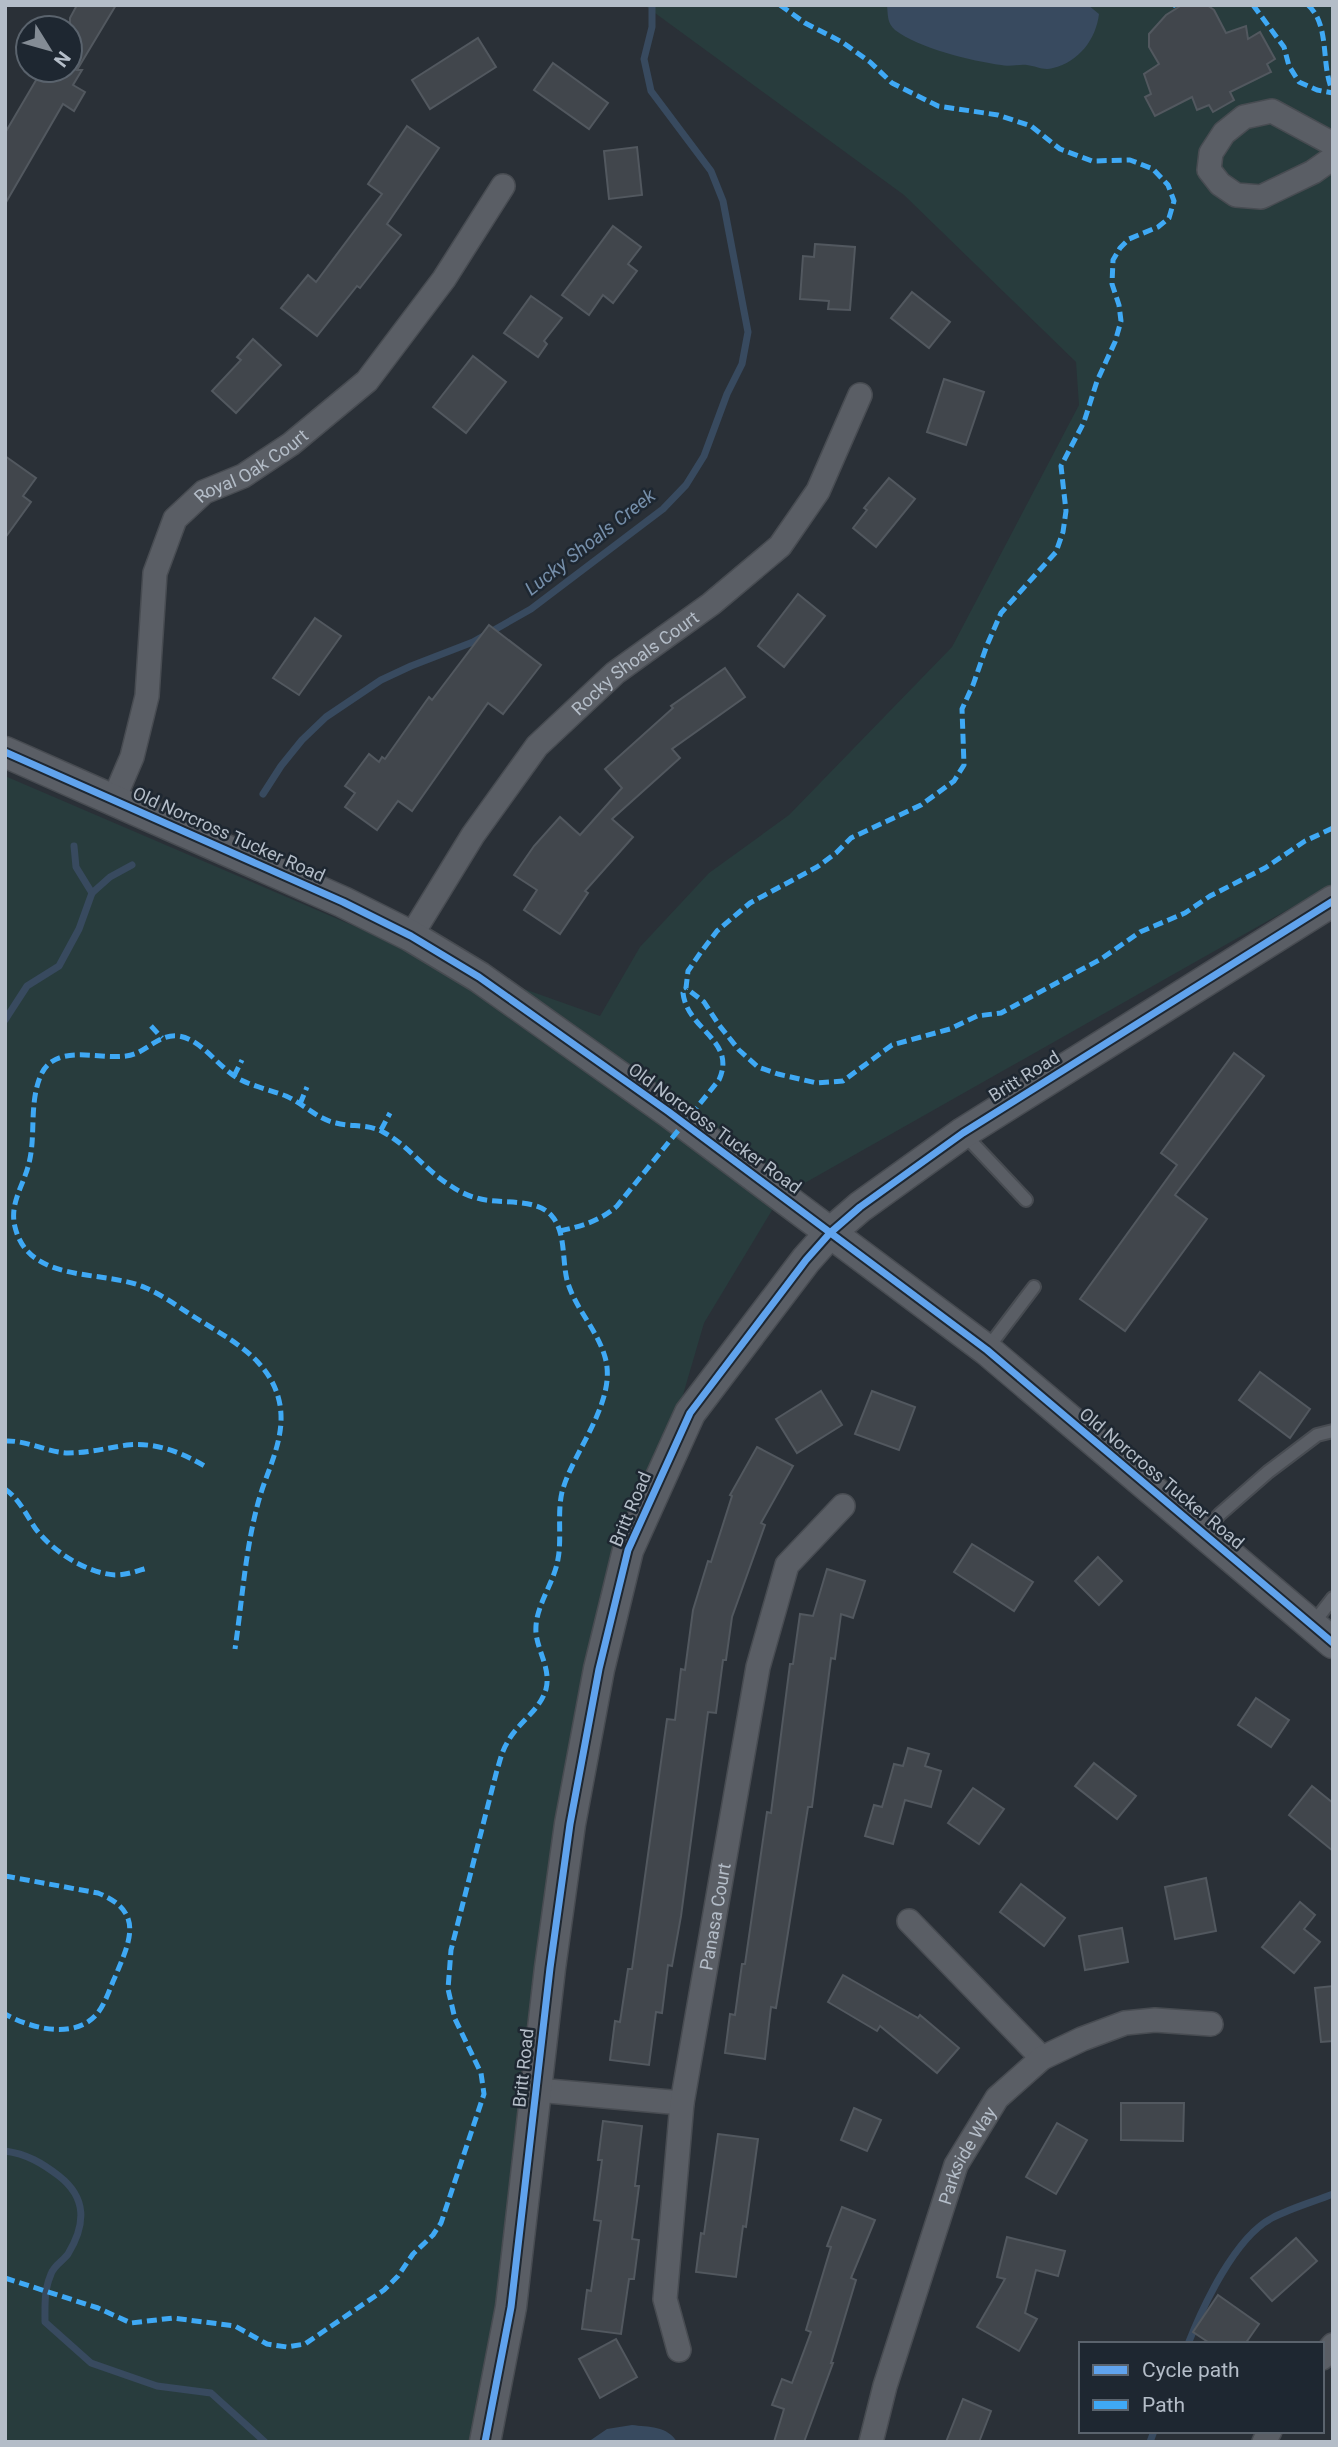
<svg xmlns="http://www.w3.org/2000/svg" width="1338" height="2447" viewBox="0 0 1338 2447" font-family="Roboto,sans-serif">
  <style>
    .green { fill: #283c3d }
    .water { fill: #384a5f }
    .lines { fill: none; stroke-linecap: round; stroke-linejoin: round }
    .stream { stroke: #384a5f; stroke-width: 7 }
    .building { fill: #41464c; stroke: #52585f; stroke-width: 2 }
    .service-casing { stroke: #484c52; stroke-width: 16 }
    .minor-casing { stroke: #484c52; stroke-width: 26 }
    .tertiary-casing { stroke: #484c52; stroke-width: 33 }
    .service { stroke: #5a5e65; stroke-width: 12 }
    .minor { stroke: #5a5e65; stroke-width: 23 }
    .tertiary { stroke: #5a5e65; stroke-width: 30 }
    .quiet { stroke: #3fa9f5; stroke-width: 5; stroke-dasharray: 10 5; stroke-linecap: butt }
    .cycleway-casing { stroke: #1e2731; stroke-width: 11 }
    .cycleway { stroke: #60a3ed; stroke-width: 7 }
    .labels { text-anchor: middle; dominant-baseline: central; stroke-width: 5; stroke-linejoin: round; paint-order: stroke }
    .street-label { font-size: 18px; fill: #b4bdc8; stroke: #1e2731 }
    .water-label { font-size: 19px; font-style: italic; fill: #768faa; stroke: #1e2731 }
  </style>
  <rect width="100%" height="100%" fill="#2a3037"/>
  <polygon class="green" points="644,5 1333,5 1333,884 780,1197 704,1323 647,1518 545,1897 533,2253 498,2442 5,2442 5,776 389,941 600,1016 640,947 709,873 789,815 952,647 1079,405 1076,362 904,195"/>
  <g class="water">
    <path d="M887 5H1088L1099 14C1096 39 1079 62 1053 68 1044 71 1036 66 1027 65 1019 64 1009 67 1001 65 972 61 918 48 895 30 887 23 888 15 887 5Z"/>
    <path d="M632 2425C648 2427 668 2426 677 2442H588L607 2429Z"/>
  </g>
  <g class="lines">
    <g class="stream">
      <polyline points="263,794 281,766 302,740 326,717 381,680 411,666 473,642 531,609 663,509 686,485 704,456 727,394 742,364 748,332 723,201 711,171 651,91 644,59 652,27 652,5"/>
      <polyline points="74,846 76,867 92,893"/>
      <polyline points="5,1020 27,986 59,966 79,929 92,893 110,877 132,865"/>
      <path d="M5 2151C27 2154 42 2163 59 2176 87 2198 86 2224 68 2254 63 2261 54 2265 51 2274 44 2290 45 2305 45 2322L91 2363 157 2386 211 2393 265 2442"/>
      <path d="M1188 2344C1203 2306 1235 2237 1272 2218 1291 2208 1313 2202 1333 2194"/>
      <polyline points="1150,2442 1154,2431"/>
    </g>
  </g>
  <g class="building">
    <polygon points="77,5 116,5 77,70 82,70 73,85 85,92 74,111 63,104 5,204 5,133 42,70 70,70 70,18"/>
    <polygon points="1182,5 1207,5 1214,10 1226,33 1246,26 1248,39 1260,32 1275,59 1267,64 1271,72 1230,92 1234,100 1213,112 1209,105 1197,110 1192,97 1155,116 1145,97 1151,94 1144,74 1159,64 1149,47 1149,34 1166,15"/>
    <polygon points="478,38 496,67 430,109 412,80"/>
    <polygon points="553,63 608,103 589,129 534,90"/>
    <polygon points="407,126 439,148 387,224 401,235 360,288 357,286 317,336 281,308 308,275 316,282 382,194 368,184"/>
    <polygon points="637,147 642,195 609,199 604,151"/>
    <polygon points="613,226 641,247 628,264 637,271 613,303 603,295 589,315 562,295"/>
    <polygon points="815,244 855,247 850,310 828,309 829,301 800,299 803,256 814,257"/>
    <polygon points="912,292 950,322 929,348 891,318"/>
    <polygon points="531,296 562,318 544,341 547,344 538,357 504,333"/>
    <polygon points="253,339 281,365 236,413 212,391 241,360 237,357"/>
    <polygon points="473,356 506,382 466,433 433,407"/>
    <polygon points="944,379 984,392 966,445 927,432"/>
    <polygon points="5,456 36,478 23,496 31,502 5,538"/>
    <polygon points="889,478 915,499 876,547 853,528 867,510 864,508"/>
    <polygon points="798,594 825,616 784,667 758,646"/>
    <polygon points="315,618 341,636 299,695 273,678"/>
    <polygon points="489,625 541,665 503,714 488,703 412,811 398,801 377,830 345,807 355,793 345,786 369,754 379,762 382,757 385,759 429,697 432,700"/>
    <polygon points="725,668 745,697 672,749 680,758 612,819 633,837 585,891 588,893 560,934 524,910 537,890 514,875 534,846 560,817 580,835 622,788 605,769 673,708 671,706"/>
    <polygon points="1234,1053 1264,1076 1175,1195 1207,1219 1125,1331 1080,1299 1177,1165 1161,1153"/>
    <polygon points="1260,1372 1310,1409 1290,1438 1239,1400"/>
    <polygon points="821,1391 842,1425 797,1453 776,1419"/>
    <polygon points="872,1391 915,1407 899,1450 855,1434"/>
    <polygon points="757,1447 793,1466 761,1523 765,1525 732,1617 726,1660 723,1660 716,1713 708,1712 681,1916 672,1966 668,1965 662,2013 656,2012 649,2065 610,2060 615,2021 620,2022 628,1969 632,1969 667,1719 675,1720 681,1669 685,1670 693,1610 708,1561 711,1562 732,1496 730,1495"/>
    <polygon points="972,1544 1033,1582 1014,1611 954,1572"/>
    <polygon points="1098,1557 1122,1581 1099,1605 1075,1581"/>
    <polygon points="827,1569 865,1581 853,1618 841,1614 835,1659 831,1658 812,1807 808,1807 776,2008 771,2007 765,2059 725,2053 730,2014 735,2015 742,1964 745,1964 767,1812 771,1813 790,1664 793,1664 800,1614 813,1616"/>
    <polygon points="1256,1698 1289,1720 1271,1747 1238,1725"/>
    <polygon points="908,1748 929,1754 925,1766 941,1771 931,1807 905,1800 893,1844 865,1836 874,1805 882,1807 894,1764 903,1766"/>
    <polygon points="1094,1763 1136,1796 1117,1819 1075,1786"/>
    <polygon points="1312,1786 1333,1803 1333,1851 1289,1815"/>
    <polygon points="973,1788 1004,1809 979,1844 948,1823"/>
    <polygon points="1206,1878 1216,1931 1175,1939 1165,1887"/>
    <polygon points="1021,1884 1065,1918 1044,1946 1000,1912"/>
    <polygon points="1300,1902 1315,1915 1304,1929 1320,1942 1294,1973 1262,1947"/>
    <polygon points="1122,1928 1128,1962 1085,1970 1079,1936"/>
    <polygon points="843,1975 918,2018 920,2015 959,2048 937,2073 880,2026 877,2031 828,2002"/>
    <polygon points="1333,1986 1333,2041 1321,2042 1315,1988"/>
    <polygon points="1121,2103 1184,2103 1183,2141 1121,2140"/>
    <polygon points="854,2108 881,2120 867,2151 841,2140"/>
    <polygon points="603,2121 642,2126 635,2186 639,2186 632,2239 639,2240 634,2279 629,2279 621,2334 582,2329 587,2290 591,2291 601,2221 594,2220 602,2160 598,2160"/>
    <polygon points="1057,2123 1087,2140 1056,2194 1026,2177"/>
    <polygon points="718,2134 758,2139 746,2227 743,2226 736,2277 696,2272 701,2233 704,2234"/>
    <polygon points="842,2207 875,2220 851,2278 856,2280 831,2363 833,2363 804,2442 774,2442 784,2409 772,2405 782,2379 792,2383 811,2332 806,2330 831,2247 827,2246"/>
    <polygon points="1007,2237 1065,2251 1058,2276 1036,2270 1025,2313 1037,2319 1019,2351 977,2327 1005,2279 997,2277"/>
    <polygon points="1296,2238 1317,2261 1272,2301 1251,2278"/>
    <polygon points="1218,2295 1259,2324 1245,2344 1211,2344 1193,2332"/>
    <polygon points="616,2339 637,2377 600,2398 579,2359"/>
    <polygon points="963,2399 991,2411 979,2442 946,2442"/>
  </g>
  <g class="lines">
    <g class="service-casing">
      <g id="service">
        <polyline points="963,1133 1026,1200"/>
        <polyline points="987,1349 1034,1287"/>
        <polyline points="1203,1533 1220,1514 1268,1472 1317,1435 1333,1431"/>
        <polyline points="1312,1625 1333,1598"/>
      </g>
    </g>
    <g class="minor-casing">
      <g id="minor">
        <polyline points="1333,144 1272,111 1244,117 1224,133 1211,153 1209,170 1220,184 1236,195 1261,197 1313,172 1333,158"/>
        <path id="s1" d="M114 799 132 757 147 696 155 573 175 519 204 492 243 476 291 444 367 381 444 279 503 186"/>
        <path id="s2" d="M411 936 473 835 537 746 615 673 711 604 780 546 818 491 860 395"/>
        <polyline points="909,1921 1042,2058"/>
        <polyline points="537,2090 682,2103"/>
        <path id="s3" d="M679 2350 665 2299 682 2103 758 1667 787 1565 843 1506"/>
        <polyline points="1322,2358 1333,2345"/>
        <path id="s4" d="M871 2442 885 2386 956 2165 997 2098 1042 2058 1082 2039 1125 2023 1155 2020 1211 2024"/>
        <polyline points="1264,2442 1270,2431"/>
      </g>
    </g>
    <g class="tertiary-casing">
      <g id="tertiary">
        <polyline points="5,752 343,902 411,936 479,977 669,1112 987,1350 1333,1643"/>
        <polyline points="485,2442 511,2307 550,1968 570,1824 599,1669 628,1550 690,1413 806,1260 830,1233 860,1207 963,1133 1333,901"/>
      </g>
    </g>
    <use href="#service" class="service"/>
    <use href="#minor" class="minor"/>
    <use href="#tertiary" class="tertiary"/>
    <g class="quiet">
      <polyline points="780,5 805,23 842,42 870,62 892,83 938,106 998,115 1031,126 1060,149 1092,161 1130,160 1153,169 1168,185 1174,201 1169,218 1158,227 1129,239 1120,248 1113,260 1112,284 1119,305 1121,321 1115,342 1097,381 1084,422 1061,466 1066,511 1063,532 1056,552 1001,613 987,645 973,685 962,709 964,765 954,781 921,805 851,838 836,853 817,867 750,903 717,931 701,952 688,971 686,988 704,1002 719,1025 739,1050 758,1067 778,1074 817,1083 843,1081 892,1045 950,1029 977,1016 1001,1013 1101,959 1140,932 1185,913 1210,896 1265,868 1305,841 1333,828"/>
      <polyline points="1175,5 1176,7"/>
      <polyline points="1253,5 1284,47 1289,66 1299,82 1317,90 1333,93"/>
      <path d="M1308 5C1331 26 1320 65 1333 92"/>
      <polyline points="151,1026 162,1038"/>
      <polyline points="234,1076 242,1060"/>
      <polyline points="300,1104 307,1087"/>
      <polyline points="381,1130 390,1113"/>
      <path d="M560 1231C582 1226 600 1221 617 1206L719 1080C737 1040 687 1030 683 993L686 988"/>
      <path d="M5 1441C27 1440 46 1452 68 1453 88 1453 107 1448 127 1445 157 1442 183 1453 208 1468"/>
      <path d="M5 1489C19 1499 26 1514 35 1528 52 1551 86 1573 115 1575 127 1575 137 1571 147 1568"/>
      <path d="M5 1876 98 1893C145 1912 130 1941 115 1977 109 1990 105 2005 96 2015 73 2040 30 2028 5 2014"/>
      <path d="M5 2278 98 2308 131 2323 173 2318 235 2326 267 2344 287 2347 305 2344 384 2290 398 2276 413 2254 433 2235 441 2223 484 2094 481 2073 455 2019 448 1989 451 1950 497 1770C500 1761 502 1751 507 1743 517 1723 540 1711 546 1689 551 1669 538 1652 536 1633 534 1607 554 1584 558 1559 562 1538 557 1514 562 1492 573 1451 618 1401 605 1357 597 1329 574 1307 567 1280 562 1260 566 1231 551 1215 534 1197 499 1205 477 1198 468 1196 458 1191 451 1186 426 1171 408 1145 383 1132 369 1124 352 1127 336 1123 317 1119 304 1104 286 1096 271 1090 255 1087 241 1080 219 1069 203 1040 179 1036 158 1033 146 1054 126 1056 98 1060 54 1042 40 1077 29 1106 36 1135 29 1163 24 1185 9 1203 15 1227 29 1285 105 1269 146 1288 164 1296 180 1308 196 1318 231 1340 272 1360 280 1405 286 1441 265 1473 257 1507 245 1553 242 1602 235 1649"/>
    </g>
    <g class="cycleway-casing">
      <g id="cycleway">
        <polyline points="5,752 343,902 411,936 479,977 669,1112 987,1350 1333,1643"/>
        <polyline points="485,2442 511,2307 550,1968 570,1824 599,1669 628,1550 690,1413 806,1260 830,1233 860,1207 963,1133 1333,901"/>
      </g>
    </g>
    <use href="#cycleway" class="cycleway"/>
  </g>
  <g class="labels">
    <g class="street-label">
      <text stroke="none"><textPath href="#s1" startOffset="383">Royal Oak Court</textPath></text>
      <text stroke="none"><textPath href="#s2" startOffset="357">Rocky Shoals Court</textPath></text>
      <text transform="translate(229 834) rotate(24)">Old Norcross Tucker Road</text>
      <text transform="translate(1024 1076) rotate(-32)">Britt Road</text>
      <text transform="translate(715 1128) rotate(36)">Old Norcross Tucker Road</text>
      <text transform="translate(1162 1478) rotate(40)">Old Norcross Tucker Road</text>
      <text transform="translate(630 1509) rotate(-67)">Britt Road</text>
      <text stroke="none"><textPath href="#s3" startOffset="439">Panasa Court</textPath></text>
      <text transform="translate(523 2068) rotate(-84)">Britt Road</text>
      <text stroke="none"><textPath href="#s4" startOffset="303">Parkside Way</textPath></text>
    </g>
    <g class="water-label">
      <text transform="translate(590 542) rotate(-38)">Lucky Shoals Creek</text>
    </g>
  </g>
  <rect width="1338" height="2447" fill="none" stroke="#b4bdc8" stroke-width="14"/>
  <rect x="1079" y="2342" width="245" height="91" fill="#1e2731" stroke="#5a636d" stroke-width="2"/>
  <rect x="1093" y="2365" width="35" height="10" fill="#60a3ed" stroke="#5a636d" stroke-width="2"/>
  <text x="1142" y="2377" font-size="21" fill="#b4bdc8">Cycle path</text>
  <rect x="1093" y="2400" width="35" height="10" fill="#3fa9f5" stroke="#5a636d" stroke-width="2"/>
  <text x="1142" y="2412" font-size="21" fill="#b4bdc8">Path</text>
  <g transform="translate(49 49) rotate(127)"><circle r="33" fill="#1e2731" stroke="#5a636d" stroke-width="2"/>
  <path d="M0-5L12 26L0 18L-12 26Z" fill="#848c95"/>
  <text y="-10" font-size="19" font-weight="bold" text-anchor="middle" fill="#b4bdc8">N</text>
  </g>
</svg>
